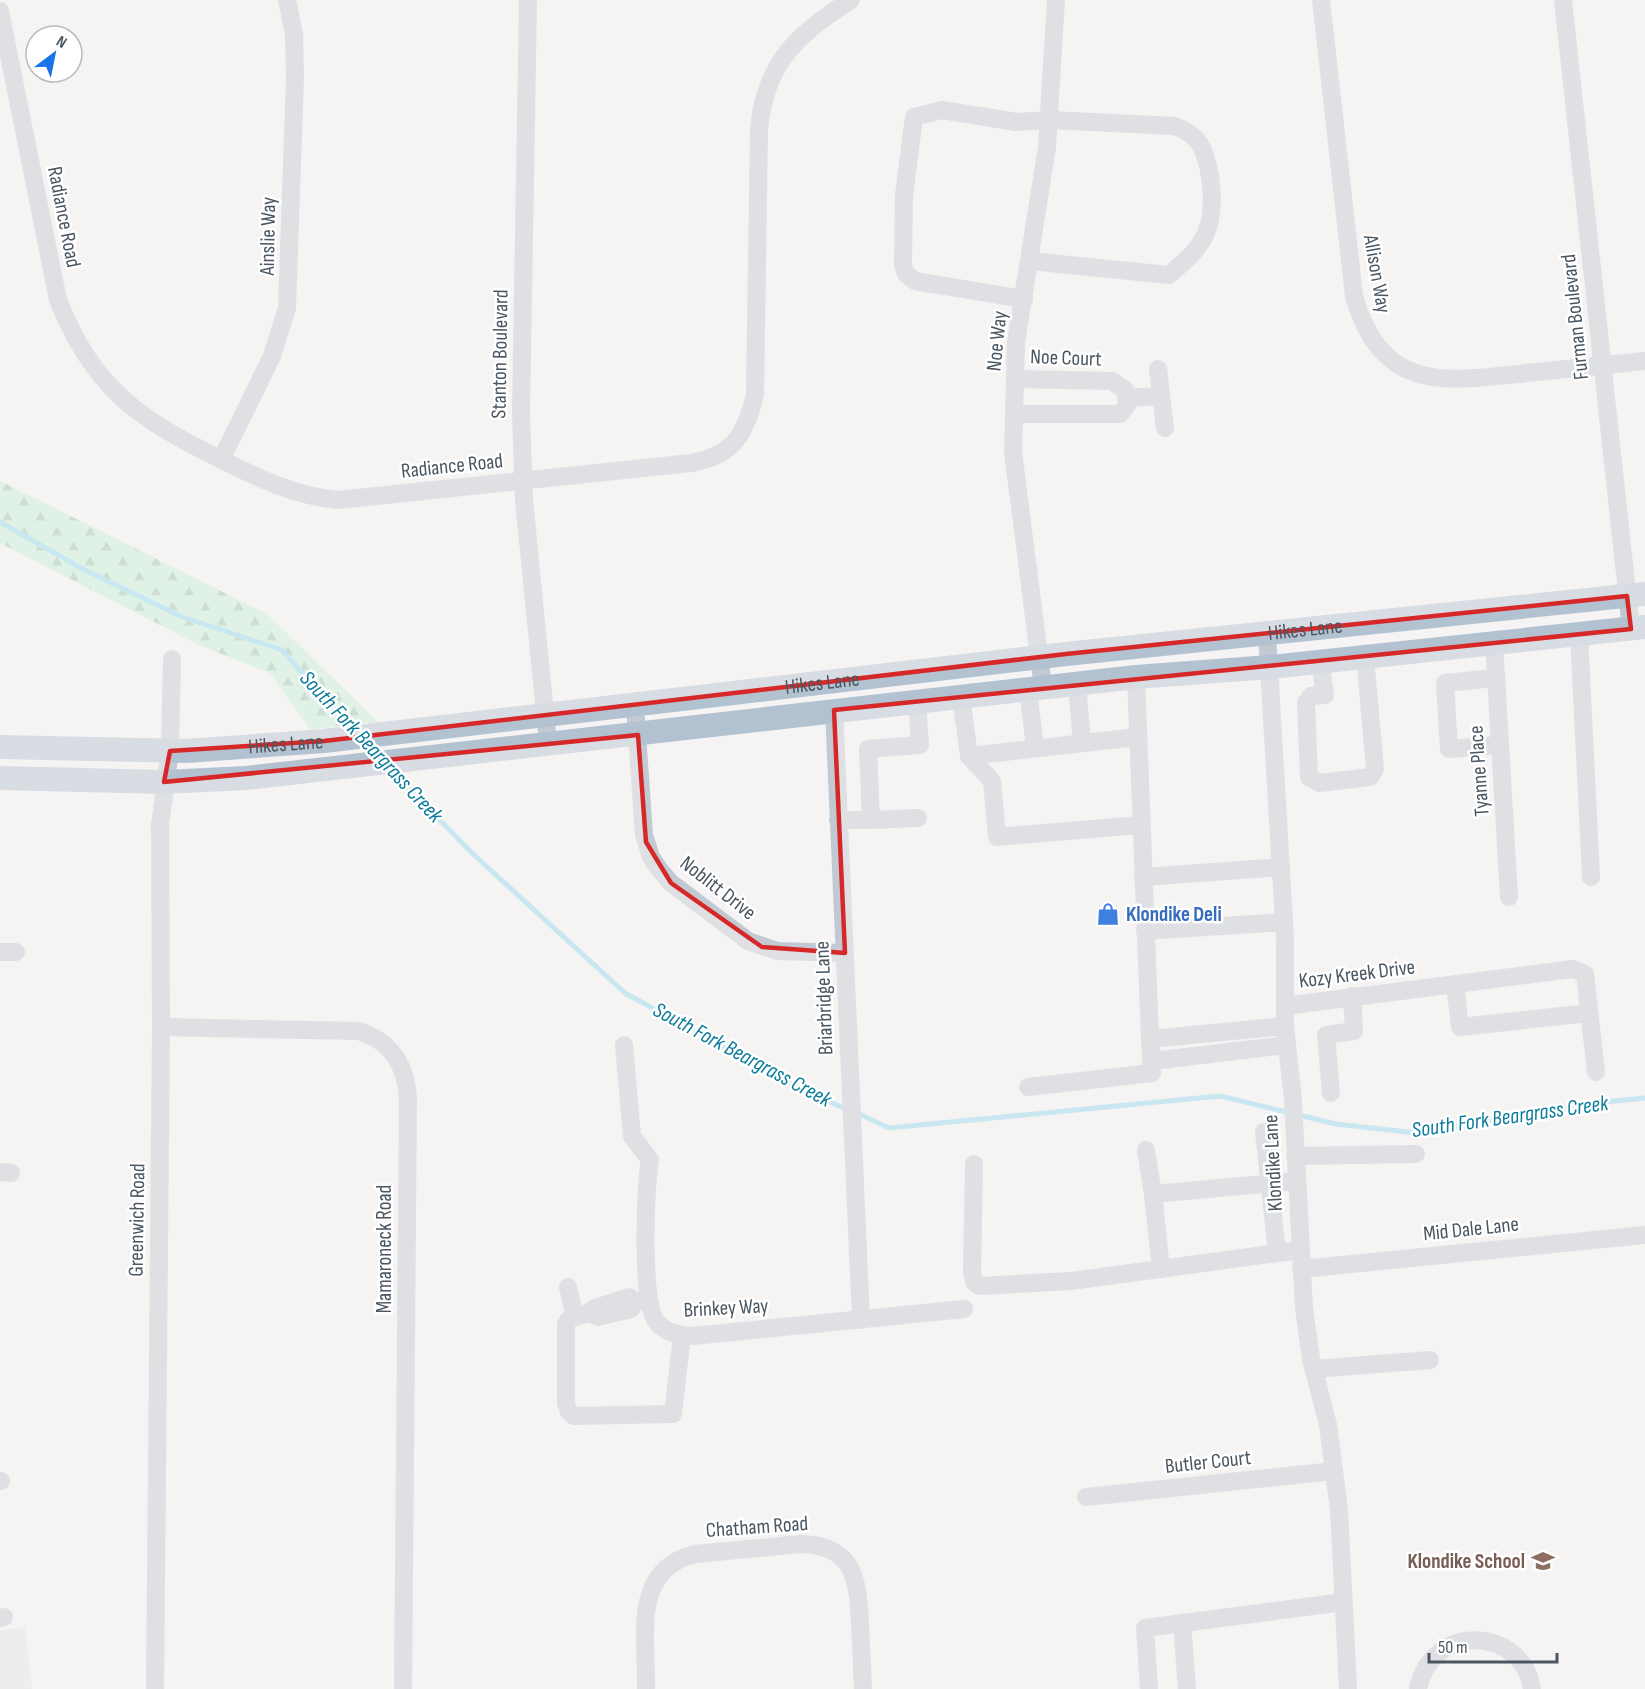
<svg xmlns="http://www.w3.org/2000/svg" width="1645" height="1689" viewBox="0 0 1645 1689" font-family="'Sofia Sans Condensed',sans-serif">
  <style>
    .education { fill: #e6e4e5 }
    .forest { fill: url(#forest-firs) }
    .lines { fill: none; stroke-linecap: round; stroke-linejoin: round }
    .stream { stroke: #90daee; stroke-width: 5 }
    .minor { stroke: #c1cad2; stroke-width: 18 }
    .major { stroke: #b3c2d1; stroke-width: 24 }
    .marked { fill: none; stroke: #d62828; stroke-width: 4.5; stroke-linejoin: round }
    .labels { text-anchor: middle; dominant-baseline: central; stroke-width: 5; stroke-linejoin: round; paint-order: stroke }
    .street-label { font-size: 21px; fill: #4a5661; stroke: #fff }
    .shop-label { font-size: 21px; font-weight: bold; fill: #366cbe; stroke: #fff; text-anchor: start }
    .education-label { font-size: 21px; font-weight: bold; fill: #785e54; stroke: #fff; text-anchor: end }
    .water-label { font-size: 22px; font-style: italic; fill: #0c7c9b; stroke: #fff }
  </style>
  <defs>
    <pattern id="forest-firs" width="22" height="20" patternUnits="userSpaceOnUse" patternTransform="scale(1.5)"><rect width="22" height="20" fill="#c3f1d5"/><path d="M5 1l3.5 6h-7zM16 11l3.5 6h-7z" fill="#a0c6b0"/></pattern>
  </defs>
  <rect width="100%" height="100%" fill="#f5f3f3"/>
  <polygon class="education" points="25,1627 32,1689 0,1689 0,1630"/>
  <polygon class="forest" points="0,481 267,614 378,722 310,729 270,673 201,646 0,543"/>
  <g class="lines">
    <g class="stream">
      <polyline points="0,522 81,568 180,616 282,650 353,730"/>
      <polyline points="391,770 473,854 625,993 798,1088 848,1110"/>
      <polyline points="857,1113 889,1128 1220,1096 1336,1124 1416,1133 1595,1103 1645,1098"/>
    </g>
    <g class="minor">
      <polyline points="528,0 521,413 524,500 548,743"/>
      <path d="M1321 0 1354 296C1382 393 1444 382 1527 373 1566 369 1606 365 1645 361"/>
      <polyline points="1563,0 1631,629"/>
      <path d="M0 11 58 300C94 390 139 419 222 460 260 479 295 496 338 500L691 463C733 456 746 434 755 394L759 129C765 63 798 33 851 0"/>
      <path d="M1024 299 915 281 906 274 903 265 904 195 914 117 942 110 1016 122 1050 120 1175 126C1186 131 1195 135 1201 146 1212 168 1216 210 1206 233 1199 250 1183 263 1169 275L1030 261"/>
      <polyline points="1158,369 1165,428"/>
      <polyline points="1126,398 1161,396"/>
      <polyline points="1014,414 1120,414 1128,404 1125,390 1112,381 1015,379"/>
      <polyline points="221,460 272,356 287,308 295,77 294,34 287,0"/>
      <polyline points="1267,633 1285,939 1285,1026 1293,1100 1304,1308 1311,1359 1328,1425 1339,1510 1348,1689"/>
      <polyline points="1579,633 1591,877"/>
      <polyline points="1494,642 1509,897"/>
      <polyline points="1320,661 1325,695 1311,696 1306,703 1309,777 1320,783 1370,777 1375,769 1365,656"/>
      <polyline points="1136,677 1150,1039 1285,1026"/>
      <polyline points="1495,678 1445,683 1449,749 1499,745"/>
      <polyline points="1077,684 1082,742"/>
      <polyline points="1043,687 1013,452 1016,342 1047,147 1056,0"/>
      <polyline points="1028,689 1035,747"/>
      <polyline points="961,696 969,756 992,781 997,837 1140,825"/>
      <polyline points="635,705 644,835 651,857 659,869 671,883 748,941 777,951 845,953"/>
      <polyline points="834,710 861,1320"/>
      <polyline points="969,756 1137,737"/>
      <polyline points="838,820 871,820 868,749 920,745 917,701"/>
      <polyline points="871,820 918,818"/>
      <polyline points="1143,877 1281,867"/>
      <polyline points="1145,931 1284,922"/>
      <polyline points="0,952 16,952"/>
      <polyline points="1455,984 1460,1027 1589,1013"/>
      <polyline points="1285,1006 1573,969 1585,974 1596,1072"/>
      <path d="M161 1027 359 1031C392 1042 406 1065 408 1099L403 1689"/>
      <path d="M624 1045 632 1136 650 1160C645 1187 641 1301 656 1321 665 1333 679 1335 693 1336L964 1309"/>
      <polyline points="1152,1061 1287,1045"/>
      <polyline points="1028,1087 1152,1073 1150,1039"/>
      <polyline points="1331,1093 1326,1035 1354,1031 1352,996"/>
      <polyline points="1264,1132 1277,1253"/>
      <polyline points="1146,1150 1153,1194"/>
      <polyline points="1295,1156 1416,1154"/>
      <polyline points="974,1164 972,1271 974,1282 980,1286 1071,1281 1300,1250"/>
      <polyline points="0,1172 11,1173"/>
      <polyline points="1161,1269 1153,1194 1296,1181"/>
      <polyline points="1301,1269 1645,1235"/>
      <polyline points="568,1287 575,1317"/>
      <polyline points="636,1301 631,1309 598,1317 588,1313 595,1308 629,1297 636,1301 648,1300"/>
      <polyline points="588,1313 569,1319 566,1324 566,1403 569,1412 574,1416 673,1414 682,1335"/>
      <polyline points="1314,1369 1430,1360"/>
      <polyline points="0,1481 1,1481"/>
      <polyline points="1086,1497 1334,1471"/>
      <polyline points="0,1618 4,1617"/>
      <polyline points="1182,1623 1187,1689"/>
      <polyline points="155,1689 161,1027 160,825 170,751 172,659"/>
      <path d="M646 1689C647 1636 631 1570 695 1554L801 1544C854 1545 858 1579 860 1624 861 1646 862 1667 863 1689"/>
      <polyline points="1149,1689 1145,1628 1344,1602"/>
      <path d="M1418 1689C1432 1621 1523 1627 1532 1689"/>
    </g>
    <g class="major">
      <path id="s1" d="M0 747 186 751 324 741 1066 654 1645 594"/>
      <polyline points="0,778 164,782 246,778 1136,677 1270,667 1645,627"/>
    </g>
  </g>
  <path d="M0 0H1645V1689H0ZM1627 596 1631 629 834 710 845 953 762 947 671 883 646 842 638 735 164 782 170 751 324 741 1066 654Z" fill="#f5f3f3" fill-opacity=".55" fill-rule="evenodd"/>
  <path class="marked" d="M1627 596 1631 629 834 710 845 953 762 947 671 883 646 842 638 735 164 782 170 751 324 741 1066 654Z"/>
  <defs>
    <g id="shop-bare" transform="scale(1.8)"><path d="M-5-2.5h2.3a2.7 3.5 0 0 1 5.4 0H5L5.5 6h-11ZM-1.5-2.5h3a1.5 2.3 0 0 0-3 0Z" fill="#3f7fe0" stroke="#fff" stroke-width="2.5" paint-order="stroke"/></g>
    <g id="school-bare" transform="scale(1.8)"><path d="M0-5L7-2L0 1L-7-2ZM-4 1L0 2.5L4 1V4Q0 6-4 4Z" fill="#8d6e63" stroke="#fff" stroke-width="2.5" paint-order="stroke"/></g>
  </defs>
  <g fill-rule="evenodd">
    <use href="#shop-bare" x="1108" y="914"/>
    <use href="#school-bare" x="1543" y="1561"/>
  </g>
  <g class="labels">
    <g class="street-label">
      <text transform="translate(64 217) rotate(79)">Radiance Road</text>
      <text transform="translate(268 236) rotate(-89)">Ainslie Way</text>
      <text transform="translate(1377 274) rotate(80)">Allison Way</text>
      <text transform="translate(1575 317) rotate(-96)">Furman Boulevard</text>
      <text transform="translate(997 341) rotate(-84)">Noe Way</text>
      <text transform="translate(500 354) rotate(-89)">Stanton Boulevard</text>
      <text transform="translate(1066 358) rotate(2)">Noe Court</text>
      <text transform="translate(452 466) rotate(-6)">Radiance Road</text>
      <text stroke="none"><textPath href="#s1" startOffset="1312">Hikes Lane</textPath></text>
      <text stroke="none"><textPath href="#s1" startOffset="826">Hikes Lane</textPath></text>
      <text stroke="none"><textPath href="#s1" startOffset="286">Hikes Lane</textPath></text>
      <text transform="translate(1479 771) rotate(-94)">Tyanne Place</text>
      <text transform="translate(718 888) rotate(38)">Noblitt Drive</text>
      <text transform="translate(1357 974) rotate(-7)">Kozy Kreek Drive</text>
      <text transform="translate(824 998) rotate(-92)">Briarbridge Lane</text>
      <text transform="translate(1273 1163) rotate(-93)">Klondike Lane</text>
      <text transform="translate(137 1220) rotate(-89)">Greenwich Road</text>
      <text transform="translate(1471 1229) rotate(-6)">Mid Dale Lane</text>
      <text transform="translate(384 1249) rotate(-90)">Mamaroneck Road</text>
      <text transform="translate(726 1308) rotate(-3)">Brinkey Way</text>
      <text transform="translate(1208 1462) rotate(-6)">Butler Court</text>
      <text transform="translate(757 1527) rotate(-4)">Chatham Road</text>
    </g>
    <g class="shop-label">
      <text x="1126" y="914">Klondike Deli</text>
    </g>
    <g class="education-label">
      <text x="1525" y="1561">Klondike School</text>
    </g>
    <g class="water-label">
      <text transform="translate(371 747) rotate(47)">South Fork Beargrass Creek</text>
      <text transform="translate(742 1055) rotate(28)">South Fork Beargrass Creek</text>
      <text transform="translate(1510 1117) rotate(-8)">South Fork Beargrass Creek</text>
    </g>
  </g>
  <g transform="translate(54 54) rotate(32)"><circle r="28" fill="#ffffff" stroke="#b7bbc0" stroke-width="1.5"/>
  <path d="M0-4.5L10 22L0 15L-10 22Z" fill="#1a73e8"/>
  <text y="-9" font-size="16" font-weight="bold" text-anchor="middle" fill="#4a5661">N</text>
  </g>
  <path d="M1429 1653v9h128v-9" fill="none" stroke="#4a5661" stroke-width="3"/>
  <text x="1438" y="1653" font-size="18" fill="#4a5661" stroke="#ffffff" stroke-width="4.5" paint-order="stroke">50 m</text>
</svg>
